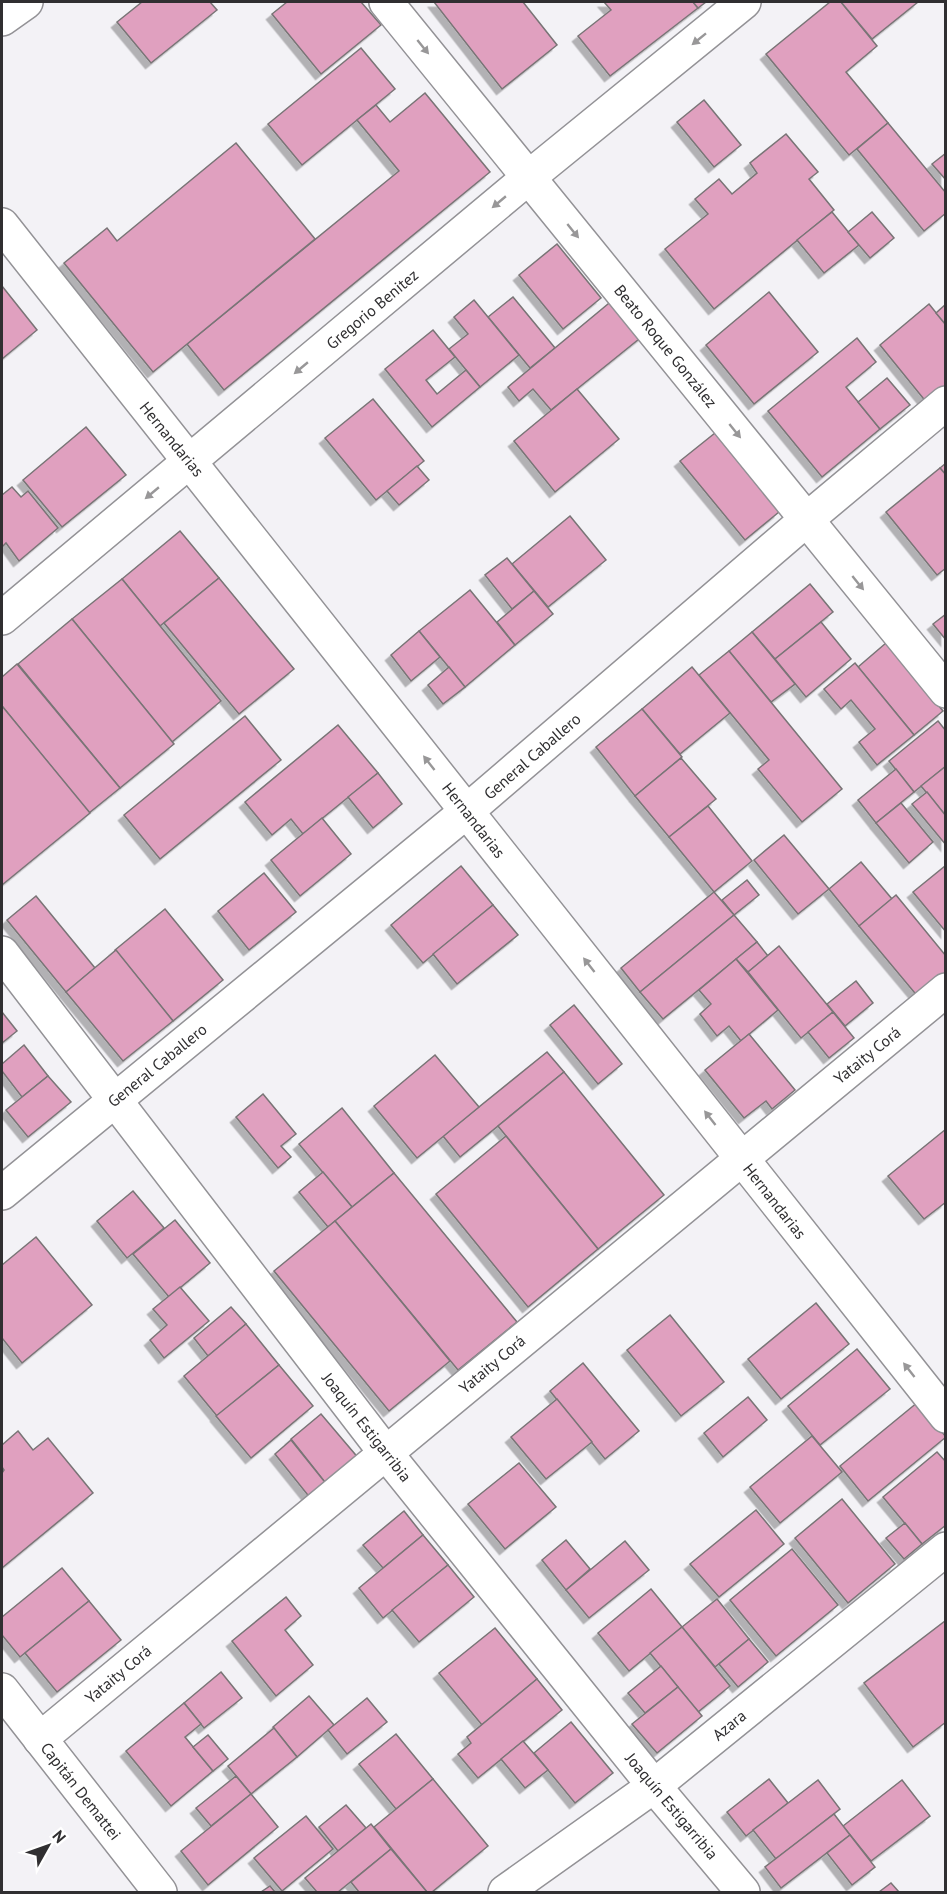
<svg xmlns="http://www.w3.org/2000/svg" width="947" height="1894" viewBox="0 0 947 1894" font-family="'PT Sans',sans-serif">
  <style>
    .building { fill: #e0a0bf; stroke: #797476; stroke-width: 1.5; filter: url(#shadow) }
    .lines { fill: none; stroke-linecap: round; stroke-linejoin: round }
    .minor-casing { stroke: #939296; stroke-width: 36 }
    .minor { stroke: #fff; stroke-width: 33 }
    .oneway { fill: #989798 }
    .labels { text-anchor: middle; dominant-baseline: central; stroke-width: 4.5; stroke-linejoin: round; paint-order: stroke }
    .street-label { font-size: 16px; fill: #302f31; stroke: #fff }
  </style>
  <defs>
    <filter id="shadow"><feDropShadow dx="-5.5" dy="5.5" stdDeviation="0" flood-color="#0004"/></filter>
  </defs>
  <rect width="100%" height="100%" fill="#f3f2f6"/>
  <g class="building">
    <polygon points="142,2 210,2 217,10 151,63 117,22"/>
    <polygon points="287,2 361,2 381,25 321,74 272,14"/>
    <polygon points="434,2 523,2 557,45 502,89"/>
    <polygon points="604,2 693,2 698,8 610,76 578,36 611,10"/>
    <polygon points="693,2 706,2 698,8"/>
    <polygon points="830,2 841,2 877,46 846,72 888,123 849,155 766,54"/>
    <polygon points="841,2 918,2 872,39"/>
    <polygon points="361,48 395,89 302,165 268,124"/>
    <polygon points="425,93 490,172 224,390 187,344 399,171 357,120 376,105 390,122"/>
    <polygon points="704,100 741,145 714,167 677,122"/>
    <polygon points="888,123 946,193 946,213 924,231 857,149"/>
    <polygon points="786,134 818,172 809,179 834,210 714,309 665,249 708,214 695,199 719,179 732,194 757,173 750,163"/>
    <polygon points="236,143 315,239 153,372 64,263 107,228 117,241"/>
    <polygon points="946,153 946,180 932,164"/>
    <polygon points="832,212 859,245 824,273 797,240"/>
    <polygon points="872,212 894,238 870,258 848,232"/>
    <polygon points="557,244 601,298 563,329 519,275"/>
    <polygon points="2,286 37,330 2,359"/>
    <polygon points="769,292 818,352 754,404 706,345"/>
    <polygon points="513,297 555,348 530,368 488,317"/>
    <polygon points="614,299 644,335 551,410 533,389 519,401 508,387"/>
    <polygon points="474,300 519,355 480,387 449,349 468,334 454,317"/>
    <polygon points="929,304 946,325 946,388 927,403 880,345"/>
    <polygon points="946,304 946,325 936,313"/>
    <polygon points="433,330 455,357 426,380 437,394 466,370 480,387 432,427 385,369"/>
    <polygon points="857,338 876,362 846,387 880,429 822,477 768,411"/>
    <polygon points="887,378 910,405 880,429 858,402"/>
    <polygon points="577,389 619,439 555,492 514,441"/>
    <polygon points="373,399 424,461 376,500 325,438"/>
    <polygon points="86,427 126,475 62,527 23,480"/>
    <polygon points="715,433 779,512 745,540 680,461"/>
    <polygon points="946,463 946,475 940,468"/>
    <polygon points="417,466 429,480 399,505 387,491"/>
    <polygon points="940,468 946,475 946,568 937,575 886,512"/>
    <polygon points="12,487 21,497 28,491 58,528 19,561 6,543 2,547 2,495"/>
    <polygon points="570,516 606,560 548,607 512,564"/>
    <polygon points="180,531 219,578 160,626 122,579"/>
    <polygon points="507,558 534,591 512,609 485,575"/>
    <polygon points="219,578 294,669 239,714 164,623"/>
    <polygon points="122,579 221,701 172,742 72,619"/>
    <polygon points="810,584 833,612 775,659 752,632"/>
    <polygon points="470,590 515,645 465,687 419,631"/>
    <polygon points="534,591 553,614 515,645 497,622"/>
    <polygon points="946,614 946,640 933,624"/>
    <polygon points="72,619 174,744 120,788 18,664"/>
    <polygon points="821,622 851,659 806,697 775,659"/>
    <polygon points="419,631 440,657 411,681 391,655"/>
    <polygon points="752,632 795,684 771,702 729,651"/>
    <polygon points="886,643 943,711 914,735 858,667"/>
    <polygon points="729,651 842,789 802,822 758,769 769,760 699,675"/>
    <polygon points="855,663 914,735 877,765 859,742 875,729 851,700 841,709 824,689"/>
    <polygon points="17,664 120,788 89,813 2,706 2,677"/>
    <polygon points="449,667 465,687 443,704 428,685"/>
    <polygon points="692,667 730,713 680,754 642,709"/>
    <polygon points="2,706 90,813 2,885"/>
    <polygon points="642,709 682,757 635,796 596,747"/>
    <polygon points="245,716 281,760 160,859 124,815"/>
    <polygon points="938,721 946,731 946,766 914,792 889,761"/>
    <polygon points="338,725 378,773 303,834 291,819 272,835 245,802"/>
    <polygon points="681,758 716,799 669,837 635,796"/>
    <polygon points="946,766 946,816 921,786"/>
    <polygon points="896,769 914,792 876,823 858,800"/>
    <polygon points="378,773 402,804 373,828 348,797"/>
    <polygon points="927,792 946,816 946,845 912,804"/>
    <polygon points="901,803 933,842 909,863 876,823"/>
    <polygon points="708,806 752,861 714,892 669,837"/>
    <polygon points="322,818 351,854 300,896 271,860"/>
    <polygon points="784,835 829,889 798,914 754,860"/>
    <polygon points="861,862 892,899 859,926 829,889"/>
    <polygon points="461,866 493,905 423,963 391,925"/>
    <polygon points="945,866 946,867 946,932 913,892"/>
    <polygon points="264,873 296,912 249,950 218,911"/>
    <polygon points="747,880 759,895 734,915 722,900"/>
    <polygon points="714,892 734,915 640,992 621,968"/>
    <polygon points="896,895 946,956 946,976 919,998 859,926"/>
    <polygon points="36,896 95,968 66,992 7,920"/>
    <polygon points="493,905 518,935 457,984 433,954"/>
    <polygon points="165,909 223,980 173,1021 115,950"/>
    <polygon points="734,915 757,942 663,1019 640,992"/>
    <polygon points="757,942 768,956 748,972 736,959"/>
    <polygon points="779,946 833,1012 801,1038 748,972"/>
    <polygon points="116,950 173,1021 123,1061 66,992"/>
    <polygon points="736,959 778,1010 741,1041 729,1026 717,1036 700,1014 711,1004 699,990"/>
    <polygon points="856,981 873,1003 845,1026 827,1004"/>
    <polygon points="574,1005 622,1064 598,1084 550,1025"/>
    <polygon points="2,1012 17,1031 2,1043"/>
    <polygon points="833,1012 854,1038 829,1058 808,1032"/>
    <polygon points="749,1034 795,1090 772,1109 766,1101 744,1118 705,1070"/>
    <polygon points="24,1045 48,1076 22,1097 2,1071 2,1064"/>
    <polygon points="547,1052 564,1072 460,1157 443,1136"/>
    <polygon points="435,1055 479,1107 417,1158 374,1106"/>
    <polygon points="564,1072 664,1195 598,1249 498,1126"/>
    <polygon points="48,1076 71,1102 28,1137 6,1110"/>
    <polygon points="263,1094 296,1134 281,1146 291,1157 278,1168 236,1117"/>
    <polygon points="342,1108 394,1173 352,1207 299,1144"/>
    <polygon points="946,1129 946,1202 924,1219 888,1176"/>
    <polygon points="506,1136 598,1249 528,1307 436,1194"/>
    <polygon points="323,1172 352,1207 328,1227 299,1192"/>
    <polygon points="394,1173 517,1322 458,1370 335,1221"/>
    <polygon points="133,1191 164,1228 127,1258 97,1221"/>
    <polygon points="175,1220 210,1263 169,1297 133,1254"/>
    <polygon points="335,1221 450,1361 389,1411 274,1271"/>
    <polygon points="36,1237 92,1305 22,1363 2,1338 2,1265"/>
    <polygon points="180,1287 209,1321 164,1358 150,1340 167,1325 153,1309"/>
    <polygon points="816,1303 849,1344 781,1399 748,1359"/>
    <polygon points="231,1307 246,1324 208,1356 194,1338"/>
    <polygon points="670,1315 724,1382 681,1416 627,1350"/>
    <polygon points="246,1324 279,1365 217,1416 184,1376"/>
    <polygon points="857,1349 890,1389 820,1445 788,1406"/>
    <polygon points="583,1363 639,1431 605,1459 550,1391"/>
    <polygon points="279,1365 313,1406 251,1458 216,1416"/>
    <polygon points="748,1397 767,1420 723,1457 704,1433"/>
    <polygon points="557,1399 592,1442 546,1479 511,1437"/>
    <polygon points="918,1402 946,1437 868,1501 840,1466"/>
    <polygon points="321,1414 360,1460 328,1486 291,1439"/>
    <polygon points="18,1431 33,1450 48,1438 93,1493 2,1568 2,1473 4,1470 2,1467 2,1445"/>
    <polygon points="812,1436 842,1472 780,1523 750,1487"/>
    <polygon points="291,1440 328,1486 311,1499 275,1454"/>
    <polygon points="937,1452 946,1462 946,1525 922,1544 883,1497"/>
    <polygon points="519,1463 556,1507 505,1549 468,1504"/>
    <polygon points="842,1499 895,1564 848,1603 795,1538"/>
    <polygon points="756,1510 784,1544 719,1597 690,1564"/>
    <polygon points="404,1511 423,1535 383,1568 363,1545"/>
    <polygon points="905,1523 922,1544 904,1559 886,1538"/>
    <polygon points="423,1535 448,1565 383,1618 359,1588"/>
    <polygon points="566,1540 590,1569 566,1590 542,1560"/>
    <polygon points="625,1541 649,1570 589,1618 566,1590"/>
    <polygon points="792,1549 838,1605 776,1656 730,1600"/>
    <polygon points="448,1565 474,1597 419,1642 392,1610"/>
    <polygon points="62,1568 89,1601 20,1657 2,1635 2,1617"/>
    <polygon points="651,1589 682,1627 629,1671 598,1633"/>
    <polygon points="286,1597 301,1616 285,1630 313,1665 276,1696 232,1641"/>
    <polygon points="717,1599 749,1639 715,1667 682,1627"/>
    <polygon points="89,1601 121,1640 57,1692 25,1653"/>
    <polygon points="945,1621 946,1722 913,1747 864,1683"/>
    <polygon points="682,1627 730,1686 698,1712 650,1653"/>
    <polygon points="495,1628 537,1679 482,1725 439,1673"/>
    <polygon points="749,1639 768,1662 738,1687 719,1664"/>
    <polygon points="661,1666 678,1687 645,1713 628,1693"/>
    <polygon points="221,1672 242,1698 204,1728 184,1703"/>
    <polygon points="537,1679 562,1710 478,1778 458,1754 471,1743 467,1737"/>
    <polygon points="678,1687 702,1716 657,1753 632,1724"/>
    <polygon points="309,1696 334,1725 297,1757 273,1727"/>
    <polygon points="367,1698 387,1722 347,1754 328,1730"/>
    <polygon points="184,1703 201,1724 185,1737 213,1771 171,1806 126,1751"/>
    <polygon points="571,1722 613,1773 575,1803 534,1753"/>
    <polygon points="274,1728 297,1757 251,1794 228,1766"/>
    <polygon points="396,1734 433,1779 396,1809 359,1764"/>
    <polygon points="208,1735 228,1759 213,1771 193,1747"/>
    <polygon points="523,1741 548,1770 525,1788 501,1759"/>
    <polygon points="236,1776 251,1794 211,1826 196,1808"/>
    <polygon points="433,1779 488,1846 432,1892 427,1892 374,1827"/>
    <polygon points="769,1779 788,1803 746,1836 727,1812"/>
    <polygon points="818,1780 840,1809 776,1859 753,1830"/>
    <polygon points="902,1780 930,1816 871,1861 843,1826"/>
    <polygon points="251,1794 278,1827 208,1885 181,1851"/>
    <polygon points="346,1805 366,1828 338,1851 319,1827"/>
    <polygon points="834,1814 850,1835 781,1888 765,1867"/>
    <polygon points="306,1816 333,1849 282,1891 254,1858"/>
    <polygon points="371,1824 391,1849 338,1892 317,1892 305,1878"/>
    <polygon points="850,1835 875,1867 852,1885 827,1853"/>
    <polygon points="391,1849 427,1892 359,1892 351,1882"/>
    <polygon points="891,1883 899,1892 879,1892"/>
    <polygon points="270,1886 275,1892 261,1892"/>
  </g>
  <g class="lines">
    <g class="minor-casing">
      <g id="minor">
        <polyline points="386,2 946,691"/>
        <polyline points="2,19 26,2"/>
        <polyline points="2,225 946,1416"/>
        <polyline points="2,618 529,177 744,2"/>
        <polyline points="2,953 385,1452 654,1786 743,1892"/>
        <polyline points="2,1193 467,811 806,520 946,403"/>
        <polyline points="2,1690 160,1892"/>
        <polyline points="40,1739 946,990"/>
        <polyline points="505,1892 654,1786 946,1549"/>
      </g>
    </g>
    <use href="#minor" class="minor"/>
  </g>
  <defs><path id="oneway-solid" d="M-6-.8H1V-3.2L6.5 0L1 3.2V.8H-6Z" transform="scale(1.5)"/></defs>
  <g class="oneway">
    <use href="#oneway-solid" transform="translate(699 39) rotate(141)"/>
    <use href="#oneway-solid" transform="translate(423 47) rotate(51)"/>
    <use href="#oneway-solid" transform="translate(499 202) rotate(140)"/>
    <use href="#oneway-solid" transform="translate(573 231) rotate(51)"/>
    <use href="#oneway-solid" transform="translate(301 368) rotate(140)"/>
    <use href="#oneway-solid" transform="translate(735 431) rotate(51)"/>
    <use href="#oneway-solid" transform="translate(152 493) rotate(140)"/>
    <use href="#oneway-solid" transform="translate(858 583) rotate(51)"/>
    <use href="#oneway-solid" transform="translate(429 763) rotate(-128)"/>
    <use href="#oneway-solid" transform="translate(589 965) rotate(-128)"/>
    <use href="#oneway-solid" transform="translate(710 1118) rotate(-128)"/>
    <use href="#oneway-solid" transform="translate(909 1370) rotate(-128)"/>
  </g>
  <g class="labels">
    <g class="street-label">
      <text transform="translate(372 309) rotate(-40)">Gregorio Benitez</text>
      <text transform="translate(666 346) rotate(51)">Beato Roque González</text>
      <text transform="translate(172 439) rotate(51)">Hernandarias</text>
      <text transform="translate(532 756) rotate(-41)">General Caballero</text>
      <text transform="translate(474 820) rotate(52)">Hernandarias</text>
      <text transform="translate(867 1055) rotate(-39)">Yataity Corá</text>
      <text transform="translate(157 1065) rotate(-39)">General Caballero</text>
      <text transform="translate(775 1201) rotate(52)">Hernandarias</text>
      <text transform="translate(492 1364) rotate(-40)">Yataity Corá</text>
      <text transform="translate(367 1427) rotate(52)">Joaquín Estigarribia</text>
      <text transform="translate(118 1674) rotate(-40)">Yataity Corá</text>
      <text transform="translate(729 1725) rotate(-39)">Azara</text>
      <text transform="translate(81 1791) rotate(52)">Capitán Demattei</text>
      <text transform="translate(672 1806) rotate(50)">Joaquín Estigarribia</text>
    </g>
  </g>
  <rect width="947" height="1894" fill="none" stroke="#302f31" stroke-width="6"/>
  <g transform="translate(48 1846) rotate(50)" stroke="#ffffff" stroke-width="4.5" paint-order="stroke">
  <path d="M0-4.5L10 22L0 15L-10 22Z" fill="#302f31"/>
  <text y="-9" font-size="16" font-weight="bold" text-anchor="middle" fill="#302f31">N</text>
  </g>
</svg>
